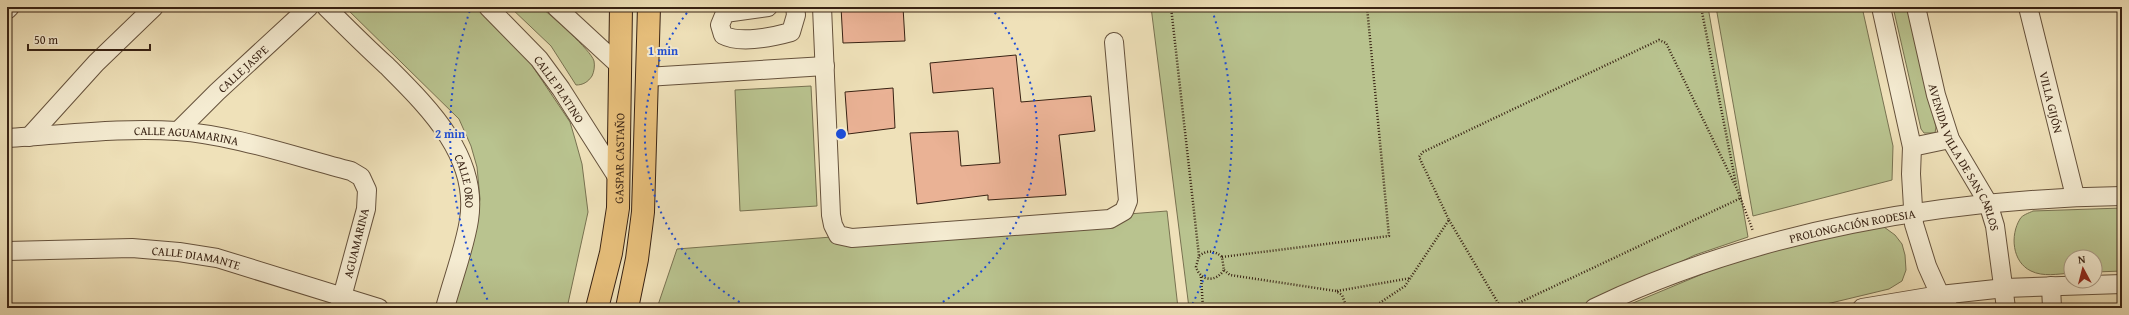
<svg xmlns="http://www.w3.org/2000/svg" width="2129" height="315" viewBox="0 0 2129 315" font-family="'Gentium Book Plus',serif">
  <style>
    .green { fill: #b9c38f; stroke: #787251 }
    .building { fill: #eab295; stroke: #382213 }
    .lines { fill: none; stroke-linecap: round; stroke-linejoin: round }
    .minor-casing { stroke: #66523c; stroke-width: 20 }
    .major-casing { stroke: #382213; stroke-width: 24 }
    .path { stroke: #382213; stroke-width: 2.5; stroke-dasharray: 1 2; stroke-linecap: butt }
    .minor { stroke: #f5ecd2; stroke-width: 18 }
    .major { stroke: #e8c07c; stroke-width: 22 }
    .ring { fill: none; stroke: #1d4ed8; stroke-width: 2; stroke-dasharray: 2 4 }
    .labels { text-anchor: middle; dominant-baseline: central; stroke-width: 4; stroke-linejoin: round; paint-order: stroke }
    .street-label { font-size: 12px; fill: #382213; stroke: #f5ecd2 }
    .centre { fill: #1d4ed8; stroke: #f5ecd2; stroke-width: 2 }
    .ring-label { font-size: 12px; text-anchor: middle; font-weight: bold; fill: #1d4ed8; stroke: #f5ecd2; stroke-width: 4; stroke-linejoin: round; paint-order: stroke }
  </style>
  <rect width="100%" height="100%" fill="#efe1b9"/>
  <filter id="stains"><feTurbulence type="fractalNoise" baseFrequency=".005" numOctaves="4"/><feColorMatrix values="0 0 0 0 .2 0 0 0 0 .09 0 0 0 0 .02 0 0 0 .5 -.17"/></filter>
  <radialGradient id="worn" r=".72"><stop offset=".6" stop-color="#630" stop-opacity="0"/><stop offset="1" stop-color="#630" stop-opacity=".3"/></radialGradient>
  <g class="green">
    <polygon points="345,7 478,7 521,49 570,122 575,139 582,164 588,212 567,308 453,308 477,218 480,199 477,167 471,146 459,119"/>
    <path d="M510 7H541C551 16 591 50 594 61 595 66 594 72 592 76 588 82 583 85 576 85L551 46Z"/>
    <polygon points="1151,7 1708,7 1748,237 1695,255 1582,308 1189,308"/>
    <polygon points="1716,7 1862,7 1893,146 1892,180 1753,216"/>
    <polygon points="1893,7 1908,7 1936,127 1935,133 1924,133 1921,129"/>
    <polygon points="811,86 817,206 740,211 735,90"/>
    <path d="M2122 208V271L2095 272V257H2071V273C2058 274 2043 277 2031 271 2012 262 2010 235 2020 219 2022 215 2029 213 2033 211Z"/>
    <polygon points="1167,211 1178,308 657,308 677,249"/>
    <polygon points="1867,227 1884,227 1895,235 1902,244 1905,255 1906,270 1902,281 1889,289 1810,308 1621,308 1736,260"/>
  </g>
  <g class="building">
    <polygon points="841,7 903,7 905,41 843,43"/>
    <polygon points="1016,55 1021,102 1091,96 1095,131 1059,135 1066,195 988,200 988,195 917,204 910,133 958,131 961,166 1000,163 993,88 933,93 930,63"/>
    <polygon points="893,88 895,128 848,134 845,92"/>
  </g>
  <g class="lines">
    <g class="minor-casing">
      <g id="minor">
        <path id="s1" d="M326 7C346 27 366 47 387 66 428 107 479 156 469 220 465 247 452 281 445 308"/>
        <path id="s2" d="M488 7 539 59 561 89 619 180"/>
        <polyline points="556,7 621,67"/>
        <path d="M768 7 725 13 720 25 723 35C740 44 773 37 791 32L796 15 795 7"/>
        <polyline points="822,7 831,215 833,225 838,235 852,238 1110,219 1124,211 1128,201 1114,42"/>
        <polyline points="1881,7 1912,147 1911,174 1914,224 1927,266 1940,295 1949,308"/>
        <path id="s3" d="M1916 7 1936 95 1950 139 1988 203 1995 226 2006 308"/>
        <path id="s4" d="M2028 7 2075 196"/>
        <polyline points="7,10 10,7"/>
        <polyline points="646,77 825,66"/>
        <path id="s5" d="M178 131 217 92 309 7"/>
        <polyline points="29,137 96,63 154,7"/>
        <path id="s6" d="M7 138C63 135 121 127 177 131 234 135 296 157 351 171L361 177 367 190 366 209 339 308"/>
        <polyline points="1912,147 1950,139"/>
        <path id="s7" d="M7 251 132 248 179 252 217 258 379 308"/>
        <polyline points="2051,286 2052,308"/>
        <path id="s8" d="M1594 308C1757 230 1943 199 2122 196"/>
        <polyline points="1862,308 1940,295 2005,288 2122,284"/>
      </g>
    </g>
    <g class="major-casing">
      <g id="major">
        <path id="s9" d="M597 308 611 253 618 208 621 7"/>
        <polyline points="627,308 637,259 643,212 649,7"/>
      </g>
    </g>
    <g class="path">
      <path d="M1171 7 1199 256 1196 267C1201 282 1216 282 1224 270L1222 257C1214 250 1207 250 1199 256"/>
      <polyline points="1701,7 1736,184"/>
      <polyline points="1449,220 1501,308"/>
      <polyline points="1222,257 1389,236 1367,7"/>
      <polyline points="1224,270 1230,275 1336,291 1342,295 1347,308"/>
      <polyline points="1201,277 1203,308"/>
      <polyline points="1337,291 1411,278"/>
      <polyline points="1372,308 1405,286 1449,220 1419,157 1423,152 1659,40 1666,43 1737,189 1753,231"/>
      <polyline points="1508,308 1741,198"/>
    </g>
    <use href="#minor" class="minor"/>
    <use href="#major" class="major"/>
  </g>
  <g class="ring">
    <path d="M750 308A196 196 0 0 1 691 8M991 8A196 196 0 0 1 932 308"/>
    <path d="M490 305A391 391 0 0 1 470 10M1212 10A391 391 0 0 1 1192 305"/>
  </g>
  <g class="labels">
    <g class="street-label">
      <text stroke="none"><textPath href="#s5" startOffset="90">CALLE JASPE</textPath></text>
      <text stroke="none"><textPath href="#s2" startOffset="109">CALLE PLATINO</textPath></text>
      <text stroke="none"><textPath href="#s4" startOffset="98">VILLA GIJÓN</textPath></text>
      <text stroke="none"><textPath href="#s6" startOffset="180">CALLE AGUAMARINA</textPath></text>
      <text stroke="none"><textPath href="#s3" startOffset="159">AVENIDA VILLA DE SAN CARLOS</textPath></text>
      <text stroke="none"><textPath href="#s9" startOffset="152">GASPAR CASTAÑO</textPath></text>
      <text stroke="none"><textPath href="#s1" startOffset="227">CALLE ORO</textPath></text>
      <text stroke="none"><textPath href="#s8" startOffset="272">PROLONGACIÓN RODESIA</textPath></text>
      <text transform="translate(356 243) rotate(-76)">AGUAMARINA</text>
      <text stroke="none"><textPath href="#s7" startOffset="190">CALLE DIAMANTE</textPath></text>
    </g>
  </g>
  <circle cx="841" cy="134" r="6" class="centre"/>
  <g class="ring-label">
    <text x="663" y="55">1 min</text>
    <text x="450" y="138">2 min</text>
  </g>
  <rect width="2129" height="315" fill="none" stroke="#efe1b9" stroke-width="24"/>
  <rect x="8" y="8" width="2113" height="299" fill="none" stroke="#382213" stroke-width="2"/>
  <rect x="12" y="12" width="2105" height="291" fill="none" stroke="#382213"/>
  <g transform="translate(2083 269) rotate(353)"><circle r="19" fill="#f5ecd2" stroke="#a99b86"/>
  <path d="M0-3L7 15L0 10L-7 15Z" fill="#8f2418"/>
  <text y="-6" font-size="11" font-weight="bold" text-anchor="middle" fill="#382213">N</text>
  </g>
  <path d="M28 44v6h122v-6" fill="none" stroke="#382213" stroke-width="2"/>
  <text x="34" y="44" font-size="12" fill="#382213" stroke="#f5ecd2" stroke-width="3" paint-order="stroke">50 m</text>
  <rect width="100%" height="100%" filter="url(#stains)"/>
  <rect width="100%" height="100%" fill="url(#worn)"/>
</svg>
